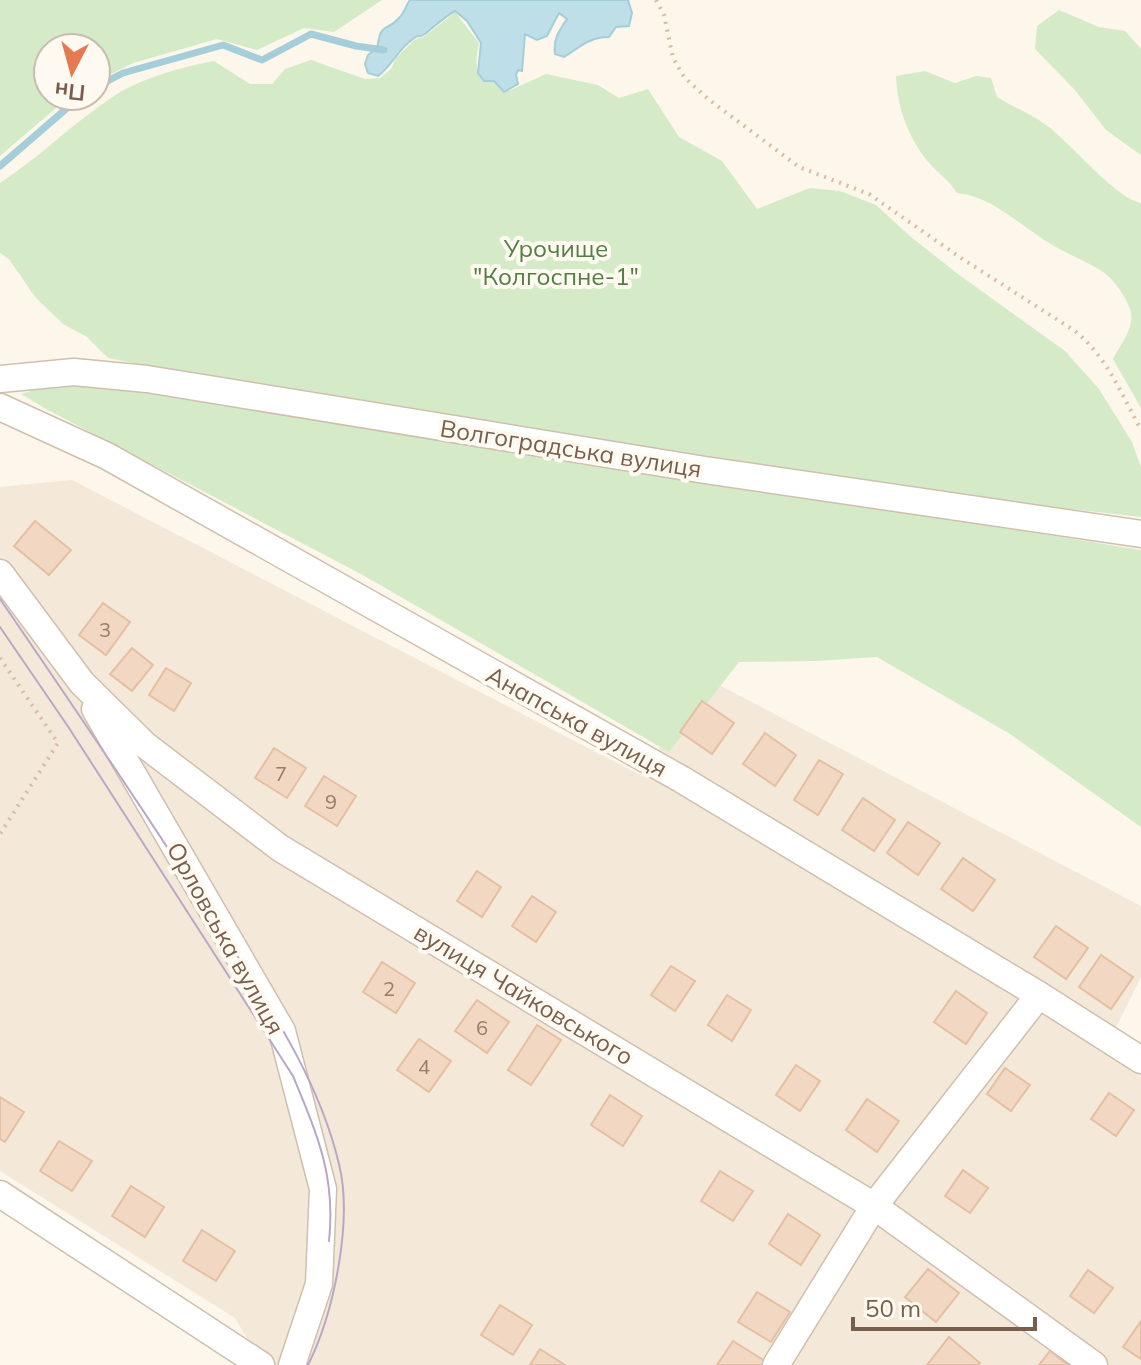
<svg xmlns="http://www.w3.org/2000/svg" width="1141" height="1365" viewBox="0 0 1141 1365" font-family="Mulish,sans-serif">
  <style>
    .residential { fill: #f4e9d9 }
    .green { fill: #d5ebc8 }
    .water { fill: #bedfe7; stroke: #a4ced9; stroke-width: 2 }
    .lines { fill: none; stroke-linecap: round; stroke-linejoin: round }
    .stream { stroke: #a4ced9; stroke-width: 7 }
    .building { fill: #f2d7c2; stroke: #e5bfa2; stroke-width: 2 }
    .street-casing { stroke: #cfbfaf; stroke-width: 29 }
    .path { stroke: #d8bba4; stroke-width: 4; stroke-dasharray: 2 6; stroke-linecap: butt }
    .street { stroke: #fff; stroke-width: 26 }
    .tram { stroke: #baa7c8; stroke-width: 2 }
    .labels { text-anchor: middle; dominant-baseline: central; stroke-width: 8; stroke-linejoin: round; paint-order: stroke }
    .number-label { font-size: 20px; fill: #967c6a }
    .park-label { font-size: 24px; fill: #537e44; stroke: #fffaf1 }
    .street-label { font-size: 24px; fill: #785e4d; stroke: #fffaf1 }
  </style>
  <rect width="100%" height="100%" fill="#fdf6eb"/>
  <polygon class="residential" points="72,480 642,776 704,677 1141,906 1141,977 1114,1031 1141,1050 1141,1365 263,1365 235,1318 0,1171 0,487"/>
  <g class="green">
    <polygon points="0,0 382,0 334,32 304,28 257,50 217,39 133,63 96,82 96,48 48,48 48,96 70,96 0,156"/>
    <polygon points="1059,10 1099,27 1125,31 1141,49 1141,155 1106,130 1075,90 1035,49 1037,26"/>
    <path d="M455 12 479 43C476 58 474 69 484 81L494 82 504 93 546 74 598 85 619 98 648 89 679 137 722 161 757 209 810 188 840 191 876 205 911 237 958 274 1065 351 1099 389 1132 442 1141 467V517L871 486 201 377 108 358 87 337 63 324 35 297 9 259 0 253V183C40 157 74 122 114 96 139 79 185 66 214 61L250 84H272L285 69 311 60 365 79 380 78 391 69 396 58 414 40 425 36Z"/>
    <path d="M925 71 955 83 976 76 991 78 997 97C1013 107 1031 114 1046 125 1070 142 1115 198 1141 203V408L1113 359C1120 346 1134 328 1131 313 1129 302 1117 284 1108 276 1094 264 1071 256 1054 246 1022 228 995 197 957 193 948 179 941 176 931 165 909 141 897 107 896 76Z"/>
    <polygon points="58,383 114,384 1141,550 1141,827 1010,734 877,657 816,661 739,662 669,752 361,574 46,409 21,394"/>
  </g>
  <path class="water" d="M410 0H628L632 13 629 26 616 27 609 37C589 37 580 47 564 57L555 54C553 39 559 31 567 19L559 13 547 36 537 40 525 34 522 71 518 70 516 75 518 84 504 92 494 81H484L478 73 481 43 467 21 455 11C444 17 435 26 425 34 415 40 422 32 413 39 398 49 392 66 378 76L368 73 365 64 368 55 377 48C382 19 385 34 399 18 404 14 406 5 410 0Z"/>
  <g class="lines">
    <g class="stream">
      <polyline points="96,87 123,73 223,45 262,60 311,34 356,46 384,50"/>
      <polyline points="0,166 81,96"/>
    </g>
  </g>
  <g class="building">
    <polygon points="35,521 71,550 49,575 14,546"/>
    <polygon points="103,603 130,622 106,655 79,635"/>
    <polygon points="132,648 153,665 132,691 110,674"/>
    <polygon points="166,668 191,683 174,711 149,695"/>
    <polygon points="702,701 734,723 712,754 680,732"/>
    <polygon points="765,733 796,755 775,786 743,764"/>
    <polygon points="274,748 306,768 287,798 255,778"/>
    <polygon points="819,760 843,774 818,815 794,800"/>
    <polygon points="324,776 356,796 337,826 305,806"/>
    <polygon points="863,798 895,820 874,851 842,830"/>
    <polygon points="908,822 940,843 918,875 887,853"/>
    <polygon points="963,858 995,880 973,911 941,889"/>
    <polygon points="477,871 501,887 482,917 457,901"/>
    <polygon points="532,896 556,912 536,942 512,926"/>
    <polygon points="1056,926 1088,948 1066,979 1034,957"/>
    <polygon points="1101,955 1133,977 1111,1009 1079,987"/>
    <polygon points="382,962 415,983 396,1013 363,992"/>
    <polygon points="671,966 695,981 675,1011 651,995"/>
    <polygon points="956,991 987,1013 966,1044 934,1022"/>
    <polygon points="727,995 751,1010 732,1041 708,1025"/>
    <polygon points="477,1000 509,1022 487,1053 455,1031"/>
    <polygon points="537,1025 561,1040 531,1085 508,1070"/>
    <polygon points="419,1039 451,1061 429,1092 397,1070"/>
    <polygon points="796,1065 820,1081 800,1111 776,1095"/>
    <polygon points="1005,1068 1030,1085 1011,1111 987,1094"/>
    <polygon points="1109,1093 1134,1110 1116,1136 1091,1119"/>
    <polygon points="610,1095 642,1116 623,1146 591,1125"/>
    <polygon points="0,1097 24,1112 5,1142 0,1139"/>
    <polygon points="867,1099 899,1121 877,1152 846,1130"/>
    <polygon points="59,1141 92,1161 72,1191 40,1171"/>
    <polygon points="963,1170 988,1188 970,1213 945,1196"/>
    <polygon points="720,1171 753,1191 733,1221 701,1201"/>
    <polygon points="131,1186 164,1207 145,1237 112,1216"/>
    <polygon points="788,1214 820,1235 801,1265 769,1244"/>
    <polygon points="202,1230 235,1251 216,1281 183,1261"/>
    <polygon points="928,1269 959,1293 936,1322 905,1297"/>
    <polygon points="1088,1270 1113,1288 1094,1313 1070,1296"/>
    <polygon points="757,1292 790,1312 771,1342 738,1322"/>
    <polygon points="500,1305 532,1325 513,1355 481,1335"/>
    <polygon points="1141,1321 1141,1359 1123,1347"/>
    <polygon points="949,1337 980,1363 978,1365 927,1365"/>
    <polygon points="733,1341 765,1361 763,1365 717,1365"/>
    <polygon points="540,1349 565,1365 530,1365"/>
    <polygon points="1050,1351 1068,1365 1039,1365"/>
  </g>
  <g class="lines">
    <g class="street-casing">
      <g id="street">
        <polyline points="0,379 74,372 147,379 705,470 1141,534"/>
        <polyline points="0,407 107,456 681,779 1039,995 1141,1060"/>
        <polyline points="0,573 82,683 145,745 280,848 874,1206 1094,1365"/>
        <polyline points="95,709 282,1031 323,1189 319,1284 292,1365"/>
        <polyline points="0,1194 261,1365"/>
        <polyline points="776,1365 874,1206 1039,995"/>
      </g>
    </g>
    <g class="path">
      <path d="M656 0 664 15 673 58 684 77 708 99 799 167 869 194 961 258 1075 331C1107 357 1122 395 1141 430"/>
      <polyline points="0,658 58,743 0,834"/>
    </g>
    <use href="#street" class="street"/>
    <g class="tram">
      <path d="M0 599C74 707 148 816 219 927 266 1002 318 1076 339 1164 353 1221 334 1313 308 1365"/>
      <path d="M0 627 69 728 293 1076C317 1134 336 1176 329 1241"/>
    </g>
  </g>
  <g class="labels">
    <g class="number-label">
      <text x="105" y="629">3</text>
      <text x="281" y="773">7</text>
      <text x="331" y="801">9</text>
      <text x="389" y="988">2</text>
      <text x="482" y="1027">6</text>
      <text x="424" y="1066">4</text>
    </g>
    <g class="park-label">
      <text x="556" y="248">Урочище<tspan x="556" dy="28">"Колгоспне-1"</tspan></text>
    </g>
    <g class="street-label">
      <text transform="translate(571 448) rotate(9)">Волгоградська вулиця</text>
      <text transform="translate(577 721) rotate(29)">Анапська вулиця</text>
      <text transform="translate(226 938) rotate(61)">Орловська вулиця</text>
      <text transform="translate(524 994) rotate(31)">вулиця Чайковського</text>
    </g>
  </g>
  <g transform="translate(72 72) rotate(186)"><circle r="38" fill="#fffaf1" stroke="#c9bcaf" stroke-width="2"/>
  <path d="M0-6L14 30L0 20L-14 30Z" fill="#e57951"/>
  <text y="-12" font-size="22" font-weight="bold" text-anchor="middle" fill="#785e4d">Пн</text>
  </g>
  <path d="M853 1317v12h182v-12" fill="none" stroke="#785e4d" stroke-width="4"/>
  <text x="865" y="1317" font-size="24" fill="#785e4d" stroke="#fffaf1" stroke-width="6" paint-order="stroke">50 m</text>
</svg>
